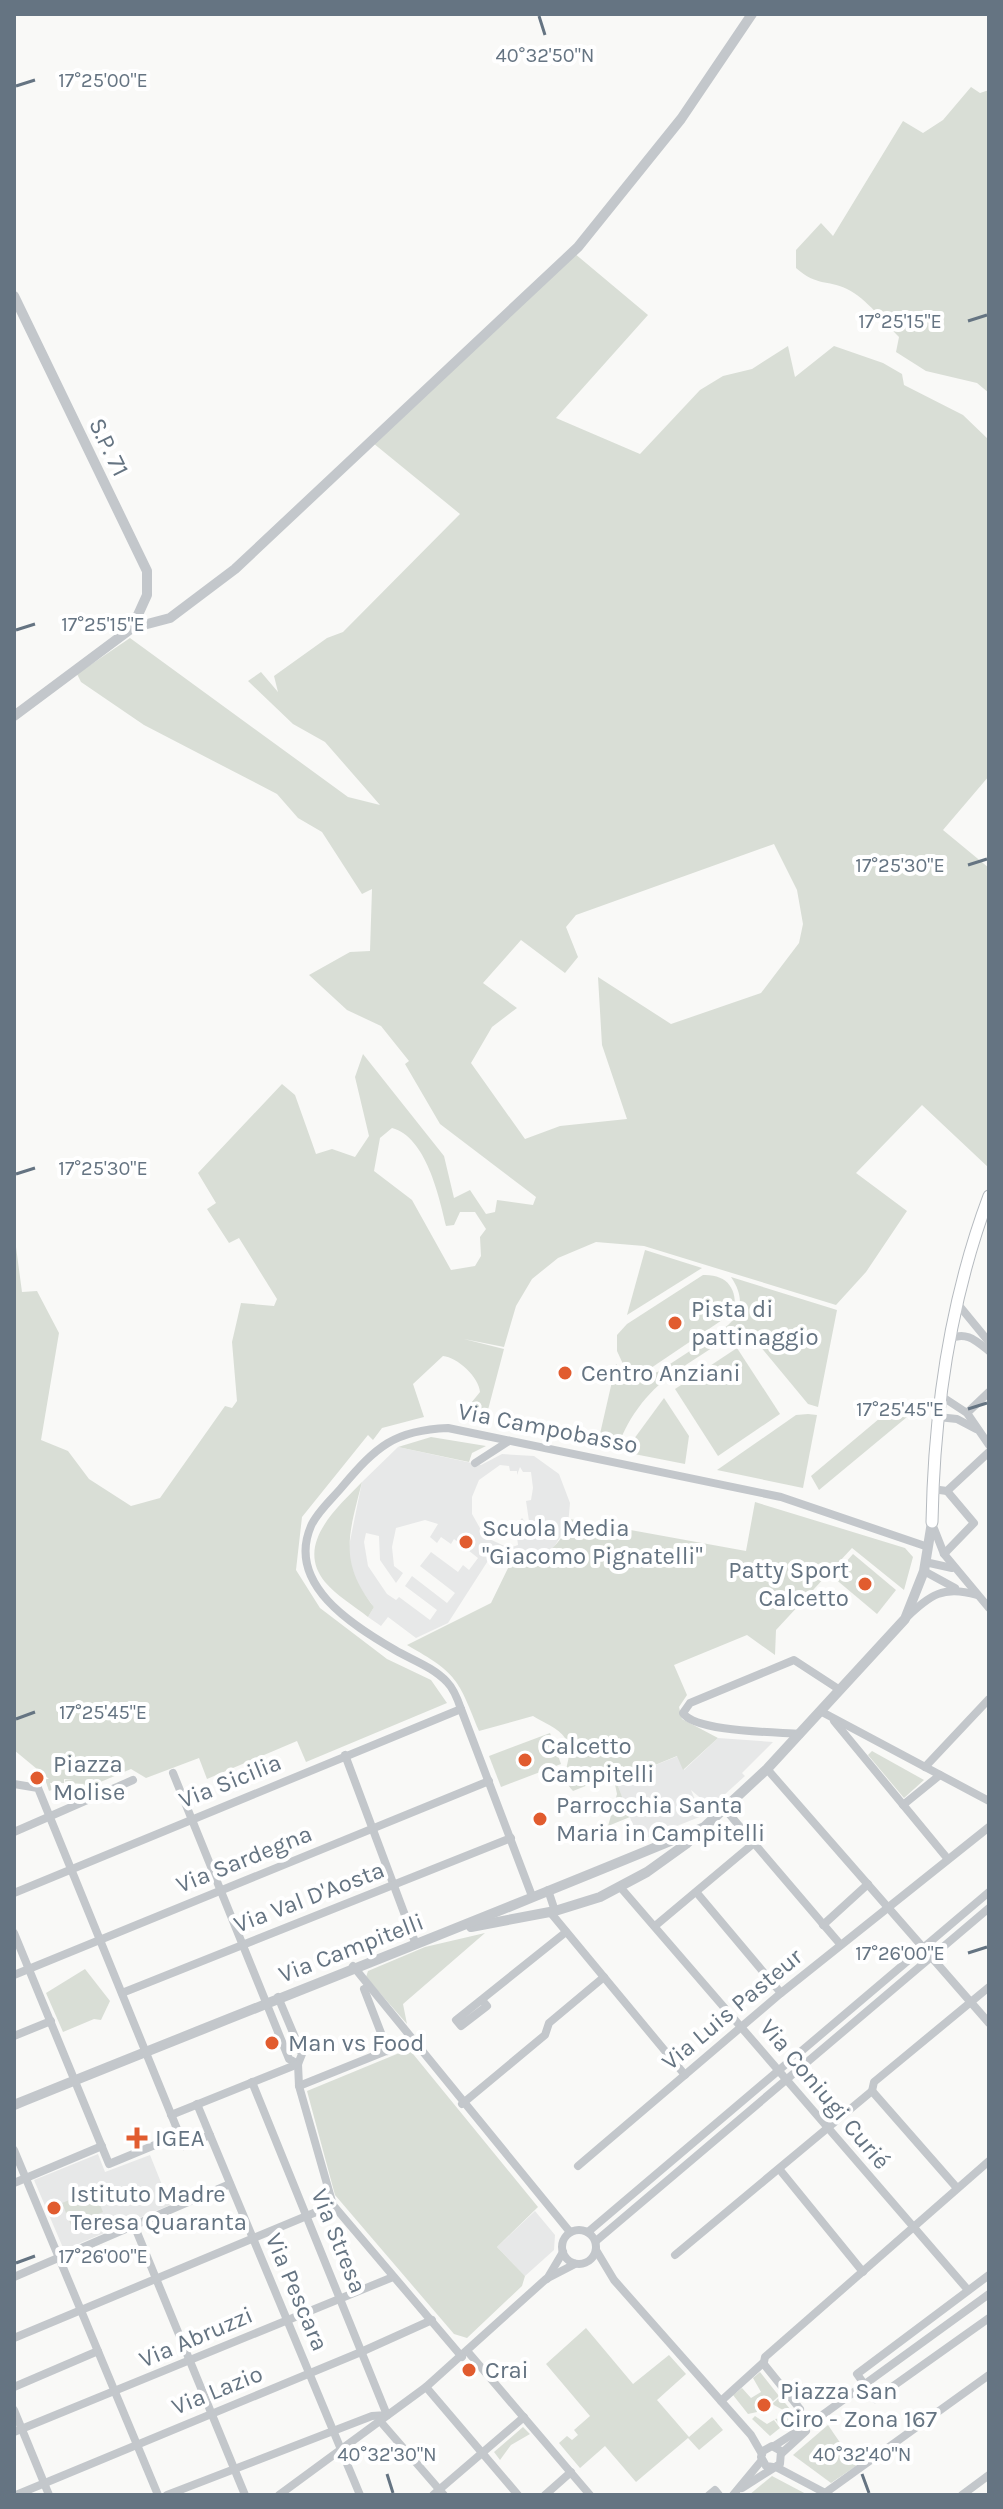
<svg xmlns="http://www.w3.org/2000/svg" width="1003" height="2509" viewBox="0 0 1003 2509" font-family="Karla,sans-serif">
  <style>
    .built { fill: #e7e8e8; fill-rule: evenodd }
    .green { fill: #d9ded6; fill-rule: evenodd }
    .lines { fill: none; stroke-linecap: round; stroke-linejoin: round }
    .secondary-casing { stroke: #b5babf; stroke-width: 13 }
    .minor { stroke: #c3c7cb; stroke-width: 8 }
    .tertiary { stroke: #c3c7cb; stroke-width: 10 }
    .secondary { stroke: #fff; stroke-width: 11 }
    .ticks { fill: none; stroke: #657482; stroke-width: 3 }
    .poi-dot { fill: #e15c2f; stroke: #fff; stroke-width: 3 }
    .labels { text-anchor: middle; dominant-baseline: central; stroke-width: 8; stroke-linejoin: round; paint-order: stroke }
    .street-label { font-size: 24px; fill: #657482; stroke: #fff }
    .poi-label { font-size: 24px; fill: #657482; stroke: #fff; text-anchor: start }
    .ticks-label { font-size: 20px; text-anchor: middle; fill: #657482; stroke: #fff; stroke-width: 8; stroke-linejoin: round; paint-order: stroke }
  </style>
  <rect width="100%" height="100%" fill="#f9f9f7"/>
  <g class="built">
    <path d="M398 1447 481 1465 502 1454 534 1456 559 1474 570 1503 568 1525 554 1547 529 1561 511 1562 491 1556 448 1623 416 1638 388 1617 381 1626 368 1617 374 1607 355 1582 348 1551 362 1482ZM500 1465 509 1466 510 1471H517V1475L520 1467 523 1472H531L533 1488 531 1500 526 1501 529 1521 526 1523 522 1518 518 1523 508 1522 506 1527 516 1529 518 1545 509 1548 485 1537 472 1514V1497L479 1480ZM425 1520 438 1524 430 1537 437 1543 441 1537 451 1544 454 1539 478 1558 469 1570 463 1565 458 1572 431 1552 420 1566 455 1593 447 1603 412 1576 405 1586 437 1610 430 1620 399 1597 396 1600 387 1594 368 1566 364 1542 366 1533 379 1536 380 1560 396 1583 403 1573 394 1566 392 1547 396 1528Z"/>
    <polygon points="718,1738 773,1742 742,1773 745,1776 711,1807 691,1790 702,1816 639,1841 616,1781 678,1756 684,1770"/>
    <polygon points="98,2154 105,2172 150,2155 170,2205 64,2250 34,2180"/>
    <polygon points="535,2211 555,2235 554,2250 525,2276 497,2247"/>
  </g>
  <g class="green">
    <path d="M971 87 980 93 989 90V393L977 383 926 371 896 352 899 337C884 322 867 299 847 289 826 279 818 287 796 268V250L821 223 833 236 903 121 923 133 943 120Z"/>
    <path d="M574 253 648 315 556 418 640 454 700 390 723 376 752 369 788 346 795 377 834 346 883 363 902 374 904 385 963 415 989 440V776L943 830 989 868V1168L922 1105 856 1173 907 1211 866 1272 836 1305 644 1246 596 1242 558 1258 532 1279 516 1306 504 1347 464 1339 504 1349 484 1425 462 1420 463 1413 480 1392C479 1377 457 1357 443 1356L413 1384 424 1417 382 1428 373 1440 368 1435 302 1517 296 1570 320 1608 387 1659 431 1680 447 1703 306 1762 297 1741 207 1779 199 1758 146 1778 131 1769 70 1795 68 1791 85 1784 66 1783 65 1780H73L64 1779V1783H50L52 1790 49 1791 45 1779H49L14 1750V1232L22 1292 37 1291 59 1333 41 1440 68 1451 89 1479 131 1506 160 1498 225 1406 232 1408 237 1401 232 1342 241 1303 274 1306 277 1299 239 1238 229 1243 207 1209 216 1203 198 1173 282 1084 295 1095 316 1154 332 1149 355 1157 369 1136 355 1077 363 1054 444 1156 454 1198 470 1190 486 1214 495 1212 497 1200 533 1205 536 1197 440 1124 405 1064 409 1061 381 1026 347 1010 309 975 350 952 370 951 372 889 362 894 322 832 298 818 277 794 144 725 81 682 77 674 130 638 348 797 380 805 325 742 293 724 248 681 261 672 278 692 274 676 327 638 343 632 460 514 373 443ZM774 844 797 890 803 924 799 943 761 993 671 1024 598 977 602 1045 627 1119 560 1126 525 1139 471 1063 492 1027 517 1008 483 983 521 940 565 973 578 957 566 927 576 915ZM392 1128C426 1137 439 1196 446 1226L454 1225 460 1212H475L486 1229 480 1237 481 1256 475 1266 451 1270 412 1200 374 1171 380 1138Z"/>
    <polygon points="645,1250 702,1268 627,1315"/>
    <path d="M703 1275C727 1274 738 1289 734 1312L648 1370 623 1364 617 1351V1335L627 1324Z"/>
    <path d="M731 1277 837 1310 818 1407 808 1404 745 1328 725 1339 720 1331C742 1317 746 1299 731 1277Z"/>
    <polygon points="716,1334 721,1342 675,1372 670,1364"/>
    <polygon points="737,1348 780,1414 718,1456 675,1389"/>
    <path d="M616 1364C632 1381 648 1378 667 1367L672 1375C648 1390 624 1423 617 1451L597 1447Z"/>
    <polygon points="664,1398 689,1436 685,1464 629,1453 631,1443"/>
    <polygon points="902,1411 907,1417 819,1490 811,1476 886,1413 891,1419"/>
    <polygon points="808,1414 817,1415 803,1488 717,1470 796,1415"/>
    <polygon points="431,1437 486,1446 472,1453 469,1462 398,1447"/>
    <path d="M362 1482C349 1534 338 1561 374 1607L368 1617C354 1606 336 1595 325 1582 294 1544 338 1507 362 1482Z"/>
    <path d="M755 1502 905 1548 913 1557 904 1590 852 1548 776 1630 775 1655 747 1635 674 1665 687 1695 679 1707 682 1719 718 1738 683 1770 677 1756 616 1781 630 1817 608 1826 617 1794 613 1775 573 1791C555 1773 578 1757 565 1738 559 1728 542 1722 533 1716L479 1731C458 1679 458 1674 407 1645L491 1603 511 1562C539 1563 562 1547 570 1519L746 1551Z"/>
    <polygon points="853,1554 896,1590 877,1614 833,1577"/>
    <polygon points="550,1733 561,1764 501,1787 489,1756"/>
    <polygon points="872,1751 924,1780 904,1798 868,1755"/>
    <polygon points="485,1933 403,2004 407,2024 366,1977 368,1971 425,1947"/>
    <polygon points="85,1969 110,2001 101,2020 94,2019 63,2032 46,1993"/>
    <polygon points="409,2049 538,2207 497,2247 525,2276 522,2286 467,2338 454,2334 335,2195 307,2091"/>
    <polygon points="94,2190 103,2212 71,2225 62,2203"/>
    <polygon points="586,2328 633,2384 669,2355 686,2374 657,2400 689,2437 712,2417 723,2430 699,2450 688,2438 636,2482 605,2446 580,2468 559,2443 567,2436 572,2440 578,2435 574,2430 590,2416 546,2364"/>
    <polygon points="760,2372 779,2396 771,2403 760,2402 756,2406 757,2412 748,2414 733,2395 742,2388 751,2398 761,2392 753,2378"/>
    <polygon points="780,2397 795,2415 781,2427 775,2419 782,2418 783,2410 772,2404"/>
    <polygon points="755,2416 767,2424 774,2420 780,2428 770,2436 752,2419"/>
    <polygon points="828,2425 856,2466 831,2483 793,2455"/>
    <polygon points="523,2427 530,2434 511,2445 500,2460 494,2452"/>
    <polygon points="772,2476 808,2495 749,2495"/>
  </g>
  <g class="lines">
    <g class="secondary-casing">
      <path id="secondary" d="M932 1522C934 1411 950 1300 989 1196"/>
    </g>
    <g class="minor">
      <polyline points="957,1303 989,1342"/>
      <path d="M949 1339C966 1331 975 1340 989 1351"/>
      <polyline points="941,1396 967,1413 989,1445"/>
      <polyline points="967,1413 989,1392"/>
      <polyline points="938,1417 957,1419 976,1429"/>
      <polyline points="475,1463 509,1441"/>
      <polyline points="932,1489 947,1491 989,1452"/>
      <polyline points="933,1526 944,1554 989,1608"/>
      <polyline points="944,1554 974,1523 947,1491"/>
      <polyline points="925,1562 952,1568"/>
      <polyline points="924,1571 955,1588"/>
      <path d="M906 1618C930 1595 943 1585 977 1595"/>
      <polyline points="822,1712 989,1801"/>
      <polyline points="834,1721 947,1858"/>
      <path d="M800 1734C776 1732 695 1732 683 1713L690 1703 794 1660 840 1690"/>
      <polyline points="345,1755 415,1942"/>
      <polyline points="925,1767 989,1699"/>
      <polyline points="767,1769 989,2023"/>
      <polyline points="173,1773 289,2059 298,2064"/>
      <polyline points="14,1784 38,1788 184,2146 210,2135"/>
      <polyline points="903,1805 940,1775"/>
      <polyline points="724,1808 840,1944"/>
      <polyline points="14,1832 133,1780"/>
      <polyline points="621,1888 968,2290"/>
      <polyline points="548,1890 555,1911"/>
      <polyline points="14,1893 461,1709"/>
      <polyline points="697,1893 781,1993"/>
      <path d="M532 1896 461 1709C458 1700 454 1689 447 1682 433 1667 412 1660 395 1650 352 1625 286 1584 311 1526 317 1512 332 1499 342 1487 376 1447 394 1430 448 1428L781 1497 928 1547"/>
      <polyline points="550,1912 685,2075"/>
      <polyline points="823,1925 868,1884"/>
      <polyline points="655,1926 754,1843"/>
      <polyline points="14,1933 109,2164 179,2135"/>
      <polyline points="353,1966 570,2232"/>
      <polyline points="14,1975 489,1781"/>
      <polyline points="364,1989 388,2051"/>
      <polyline points="122,1993 511,1838"/>
      <polyline points="278,1997 302,2054 298,2064 299,2086 333,2205 462,2357"/>
      <polyline points="482,2000 487,2006 461,2026 456,2020 566,1932"/>
      <polyline points="14,2036 51,2021"/>
      <polyline points="299,2086 411,2041"/>
      <polyline points="872,2091 957,2188"/>
      <polyline points="197,2104 360,2495"/>
      <polyline points="462,2104 545,2035 549,2023 604,1977"/>
      <polyline points="171,2115 298,2064"/>
      <polyline points="14,2150 158,2495"/>
      <polyline points="578,2166 781,1993 989,1827"/>
      <polyline points="780,2170 863,2272"/>
      <polyline points="14,2183 102,2146"/>
      <polyline points="134,2225 245,2495"/>
      <circle cx="579" cy="2247" r="17"/>
      <polyline points="588,2232 989,1892"/>
      <polyline points="596,2241 989,1908"/>
      <polyline points="596,2250 614,2280 751,2435 762,2454"/>
      <polyline points="675,2255 872,2091 874,2082 989,1987"/>
      <polyline points="989,2275 857,2374 875,2399 989,2318"/>
      <polyline points="14,2277 230,2184"/>
      <polyline points="547,2279 563,2252"/>
      <polyline points="14,2338 333,2205"/>
      <polyline points="468,2352 590,2495"/>
      <polyline points="763,2363 800,2409"/>
      <polyline points="14,2387 98,2351"/>
      <polyline points="426,2387 518,2495"/>
      <polyline points="721,2401 764,2362 765,2357 989,2161"/>
      <polyline points="14,2410 49,2495"/>
      <polyline points="380,2421 444,2495"/>
      <polyline points="14,2432 393,2277"/>
      <polyline points="774,2446 821,2416 989,2294"/>
      <polyline points="782,2453 806,2431"/>
      <polyline points="776,2467 829,2495"/>
      <polyline points="742,2488 780,2464 781,2451 772,2446 763,2451 761,2457 766,2466 773,2467"/>
      <polyline points="825,2493 989,2375"/>
      <polyline points="16,2495 361,2352 432,2320"/>
      <polyline points="167,2495 372,2416 387,2415 252,2082"/>
      <polyline points="279,2495 426,2387 546,2279 575,2264"/>
      <polyline points="433,2495 524,2417"/>
      <polyline points="545,2495 571,2472"/>
      <polyline points="709,2495 715,2490 719,2495"/>
      <polyline points="733,2495 762,2460"/>
      <polyline points="962,2495 989,2475"/>
    </g>
    <g class="tertiary">
      <polyline points="14,296 147,571 147,595 132,628 14,716"/>
      <polyline points="132,628 170,618 235,569 578,247 681,119 752,14"/>
      <polyline points="471,1927 555,1911 600,1897 647,1872 686,1844 767,1769 905,1619 924,1571 932,1522"/>
      <path d="M14 2105C243 2012 474 1923 702 1828"/>
    </g>
    <use href="#secondary" class="secondary"/>
  </g>
  <path class="ticks" d="M539 16 545 35M16 86 35 80M968 321 987 315M16 630 35 624M968 865 987 859M16 1174 35 1168M968 1409 987 1403M16 1719 35 1712M968 1953 987 1947M16 2263 35 2256M387 2474 393 2493M862 2474 869 2493"/>
  <g class="poi-dot">
    <circle cx="675" cy="1323" r="8"/>
    <circle cx="565" cy="1373" r="8"/>
    <circle cx="466" cy="1542" r="8"/>
    <circle cx="865" cy="1584" r="8"/>
    <circle cx="525" cy="1760" r="8"/>
    <circle cx="37" cy="1778" r="8"/>
    <circle cx="540" cy="1819" r="8"/>
    <circle cx="272" cy="2043" r="8"/>
    <path d="M133 2126h8v8h8v8h-8v8h-8v-8h-8v-8h8z"/>
    <circle cx="54" cy="2208" r="8"/>
    <circle cx="469" cy="2370" r="8"/>
    <circle cx="764" cy="2405" r="8"/>
  </g>
  <g class="labels">
    <g class="street-label">
      <text transform="translate(109 447) rotate(64)">S.P. 71</text>
      <text transform="translate(548 1428) rotate(11)">Via Campobasso</text>
      <text transform="translate(230 1781) rotate(-22)">Via Sicilia</text>
      <text transform="translate(244 1859) rotate(-22)">Via Sardegna</text>
      <text transform="translate(309 1897) rotate(-21)">Via Val D'Aosta</text>
      <text transform="translate(351 1948) rotate(-21)">Via Campitelli</text>
      <text transform="translate(732 2009) rotate(-40)">Via Luis Pasteur</text>
      <text transform="translate(825 2094) rotate(50)">Via Coniugi Curié</text>
      <text transform="translate(339 2241) rotate(68)">Via Stresa</text>
      <text transform="translate(297 2292) rotate(67)">Via Pescara</text>
      <text transform="translate(196 2337) rotate(-23)">Via Abruzzi</text>
      <text transform="translate(217 2390) rotate(-22)">Via Lazio</text>
    </g>
    <g class="poi-label">
      <text x="691" y="1309">Pista di<tspan x="691" dy="28">pattinaggio</tspan></text>
      <text x="581" y="1373">Centro Anziani</text>
      <text x="482" y="1528">Scuola Media<tspan x="482" dy="28">"Giacomo Pignatelli"</tspan></text>
      <text x="849" y="1570" text-anchor="end">Patty Sport<tspan x="849" dy="28">Calcetto</tspan></text>
      <text x="541" y="1746">Calcetto<tspan x="541" dy="28">Campitelli</tspan></text>
      <text x="53" y="1764">Piazza<tspan x="53" dy="28">Molise</tspan></text>
      <text x="556" y="1805">Parrocchia Santa<tspan x="556" dy="28">Maria in Campitelli</tspan></text>
      <text x="288" y="2043">Man vs Food</text>
      <text x="155" y="2138">IGEA</text>
      <text x="70" y="2194">Istituto Madre<tspan x="70" dy="28">Teresa Quaranta</tspan></text>
      <text x="485" y="2370">Crai</text>
      <text x="780" y="2391">Piazza San<tspan x="780" dy="28">Ciro - Zona 167</tspan></text>
    </g>
  </g>
  <g class="ticks-label">
    <text x="545" y="62">40°32'50"N</text>
    <text x="103" y="87">17°25'00"E</text>
    <text x="900" y="328">17°25'15"E</text>
    <text x="103" y="631">17°25'15"E</text>
    <text x="900" y="872">17°25'30"E</text>
    <text x="103" y="1175">17°25'30"E</text>
    <text x="900" y="1416">17°25'45"E</text>
    <text x="103" y="1719">17°25'45"E</text>
    <text x="900" y="1960">17°26'00"E</text>
    <text x="103" y="2263">17°26'00"E</text>
    <text x="387" y="2461">40°32'30"N</text>
    <text x="862" y="2461">40°32'40"N</text>
  </g>
  <rect width="1003" height="2509" fill="none" stroke="#657482" stroke-width="32"/>
</svg>
